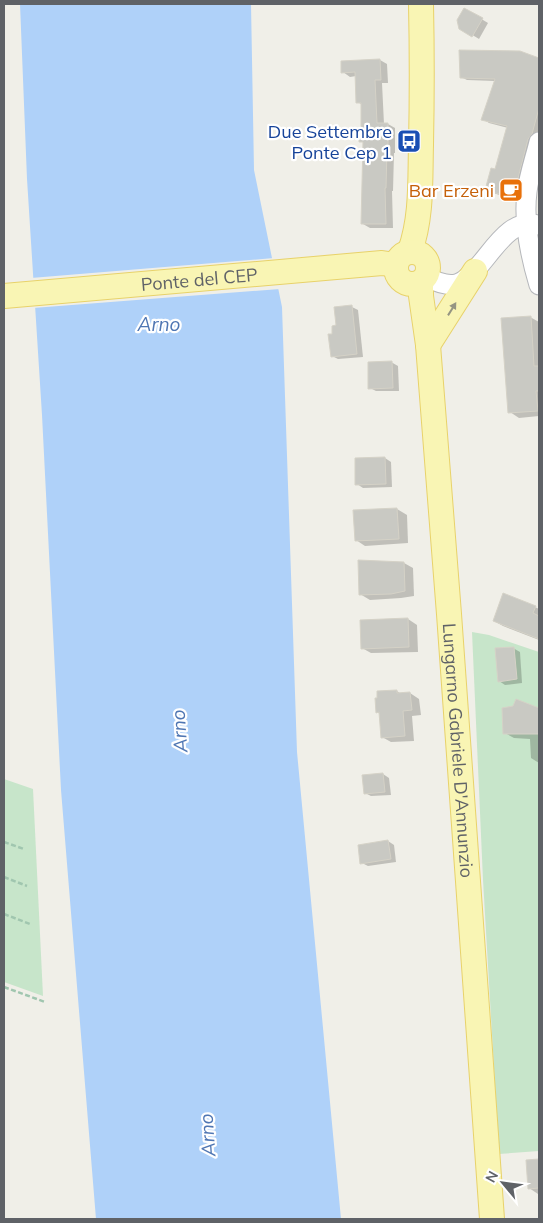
<svg xmlns="http://www.w3.org/2000/svg" width="543" height="1223" viewBox="0 0 543 1223" font-family="Mulish,sans-serif">
  <style>
    .green { fill: #c7e5ca }
    .water { fill: #afd1f9 }
    .pier { fill: #f0efe8 }
    .shadow { fill: #0003 }
    .building { fill: #c9c9c3; stroke: #d5d2c7 }
    .lines { fill: none; stroke-linecap: round; stroke-linejoin: round }
    .minor-casing { stroke: #b5b7bb; stroke-width: 21 }
    .major-casing { stroke: #e8d26a; stroke-width: 26 }
    .path { stroke: #a0c6af; stroke-width: 2.5; stroke-dasharray: 5 2.5; stroke-linecap: butt }
    .minor { stroke: #fff; stroke-width: 19 }
    .major { stroke: #f9f5b4; stroke-width: 24 }
    .oneway { fill: #959582 }
    .labels { text-anchor: middle; dominant-baseline: central; stroke-width: 4.5; stroke-linejoin: round; paint-order: stroke }
    .transit-label { font-size: 18px; fill: #164399; stroke: #fff; text-anchor: end }
    .food-label { font-size: 18px; fill: #c56008; stroke: #fff; text-anchor: end }
    .street-label { font-size: 18px; fill: #5f6267; stroke: #fff }
    .water-label { font-size: 19px; font-style: italic; fill: #4f76b3; stroke: #fff }
  </style>
  <rect width="100%" height="100%" fill="#f0efe8"/>
  <g class="green">
    <polygon points="472,632 489,635 539,652 539,1151 499,1154 483,880"/>
    <polygon points="4,779 33,789 43,996 4,982"/>
  </g>
  <polygon class="water" points="20,4 251,4 254,170 282,307 297,752 341,1219 96,1219 61,790 42,415 27,179"/>
  <polygon class="pier" points="274,258 280,289 33,308 31,278"/>
  <g class="shadow">
    <polygon points="465,9 488,23 479,39 461,28"/>
    <polygon points="519,52 539,60 539,132 519,201 493,193 487,190 496,171 508,128 489,123 483,119 495,81 467,80 461,77"/>
    <polygon points="380,60 387,64 388,83 382,83 384,124 388,124 395,128 395,153 394,153 393,191 392,191 393,228 370,228 363,224 364,143 361,141 363,129 362,105 358,102 356,76 350,77 343,72"/>
    <polygon points="352,307 358,310 363,357 338,359 332,356 334,335 337,326"/>
    <polygon points="530,317 539,322 539,416 519,418 510,412"/>
    <polygon points="391,362 398,366 399,391 376,391 370,388"/>
    <polygon points="385,458 391,462 392,487 363,488 357,484"/>
    <polygon points="397,509 407,515 408,543 365,546 356,540 355,512"/>
    <polygon points="404,563 413,568 414,596 401,598 370,600 360,594"/>
    <polygon points="535,607 539,609 539,640 503,626 494,621"/>
    <polygon points="408,619 417,625 418,652 371,653 362,648"/>
    <polygon points="513,648 520,652 522,683 505,685 499,681"/>
    <polygon points="397,691 401,694 410,693 419,699 421,715 412,716 414,741 391,742 382,737 380,714 377,712 378,699"/>
    <polygon points="517,701 539,709 539,763 531,758 530,739 514,738 505,733"/>
    <polygon points="383,774 389,778 391,795 371,796 365,793"/>
    <polygon points="388,841 394,845 396,862 368,866 362,863"/>
    <polygon points="539,1160 539,1194 538,1194 529,1188 527,1161"/>
  </g>
  <g class="building">
    <polygon points="464,8 483,18 472,37 459,29 457,20"/>
    <polygon points="459,50 520,51 539,58 539,108 532,134 528,139 513,198 485,190 491,168 495,169 507,126 481,120 495,79 460,78"/>
    <polygon points="380,59 381,80 375,80 377,123 388,123 388,149 387,149 386,188 385,188 386,224 361,224 363,142 359,142 359,128 361,128 361,103 356,103 355,72 341,73 341,61"/>
    <polygon points="352,305 357,354 331,357 328,334 332,334 332,326 336,325 334,307"/>
    <polygon points="531,316 534,366 539,366 539,391 536,391 538,411 508,413 501,318"/>
    <polygon points="392,361 393,388 368,389 368,362"/>
    <polygon points="385,457 386,484 355,485 355,458"/>
    <polygon points="397,508 399,539 355,541 353,510"/>
    <polygon points="358,560 404,562 405,591 391,594 359,595"/>
    <polygon points="503,593 536,606 533,613 539,616 539,639 493,621"/>
    <polygon points="408,618 409,647 361,649 360,620"/>
    <polygon points="514,647 517,679 498,682 495,648"/>
    <polygon points="397,690 397,693 410,692 412,710 403,711 405,736 381,738 379,712 376,713 375,698 377,698 377,691"/>
    <polygon points="516,699 539,708 539,734 503,734 502,708 513,706"/>
    <polygon points="383,773 385,792 364,794 362,775"/>
    <polygon points="388,840 391,859 360,864 358,845"/>
    <polygon points="539,1159 539,1188 528,1189 526,1160"/>
  </g>
  <g class="lines">
    <g class="minor-casing">
      <g id="minor">
        <path d="M539 142C535 159 529 175 527 192 523 223 530 255 539 285"/>
        <path d="M426 277C434 281 446 286 456 284 461 283 466 279 469 276 489 260 507 216 538 225"/>
      </g>
    </g>
    <g class="major-casing">
      <g id="major">
        <path d="M410 251C422 217 420 181 421 145 422 98 422 51 421 4"/>
        <circle cx="412" cy="268" r="16"/>
        <path id="s1" d="M421 282V296L428 345 449 614 492 1219"/>
        <path id="s2" d="M4 296 382 263 395 265"/>
        <polyline points="428,345 475,271"/>
      </g>
    </g>
    <g class="path">
      <polyline points="4,842 24,849"/>
      <polyline points="4,877 27,886"/>
      <polyline points="4,914 30,924"/>
      <polyline points="4,987 45,1002"/>
    </g>
    <use href="#minor" class="minor"/>
    <use href="#major" class="major"/>
  </g>
  <defs><path id="oneway-solid" d="M-6-.8H1V-3.2L6.5 0L1 3.2V.8H-6Z" transform="scale(1.25)"/></defs>
  <use class="oneway" href="#oneway-solid" transform="translate(452 309) rotate(-58)"/>
  <defs>
    <g id="bus-square" transform="scale(1.25)"><rect x="-9" y="-9" width="18" height="18" rx="4" fill="#1a4fb4" stroke="#fff"/><path d="M-5-6H5V4H4V6H2V4H-2V6H-4V4H-5ZM-3.5-4V0h7V-4ZM-3.5 1.2v1.5H-2V1.2ZM2 1.2v1.5H3.5V1.2Z" fill="#fff"/></g>
    <g id="cafe-square" transform="scale(1.25)"><rect x="-9" y="-9" width="18" height="18" rx="4" fill="#e8710a" stroke="#fff"/><path d="M-5.5-4.5H6V0H3Q3 3.5 0 3.5H-2.5Q-5.5 3.5-5.5 0ZM3-3.2v2h1.7v-2ZM-6 4.5H4V6H-6Z" fill="#fff"/></g>
  </defs>
  <g fill-rule="evenodd">
    <use href="#bus-square" x="409" y="141"/>
    <use href="#cafe-square" x="511" y="190"/>
  </g>
  <g class="labels">
    <g class="transit-label">
      <text x="392" y="131">Due Settembre<tspan x="392" dy="21">Ponte Cep 1</tspan></text>
    </g>
    <g class="food-label">
      <text x="494" y="190">Bar Erzeni</text>
    </g>
    <g class="street-label">
      <text stroke="none"><textPath href="#s2" startOffset="196">Ponte del CEP</textPath></text>
      <text stroke="none"><textPath href="#s1" startOffset="470">Lungarno Gabriele D'Annunzio</textPath></text>
    </g>
    <g class="water-label">
      <text x="159" y="324">Arno</text>
      <text transform="translate(179 731) rotate(-94)">Arno</text>
      <text transform="translate(207 1135) rotate(-94)">Arno</text>
    </g>
  </g>
  <rect width="543" height="1223" fill="none" stroke="#5f6267" stroke-width="10"/>
  <g transform="translate(503 1183) rotate(299)" stroke="#ffffff" stroke-width="4" paint-order="stroke">
  <path d="M0-4L9 19L0 12L-9 19Z" fill="#5f6267"/>
  <text y="-8" font-size="14" font-weight="bold" text-anchor="middle" fill="#5f6267">N</text>
  </g>
</svg>
